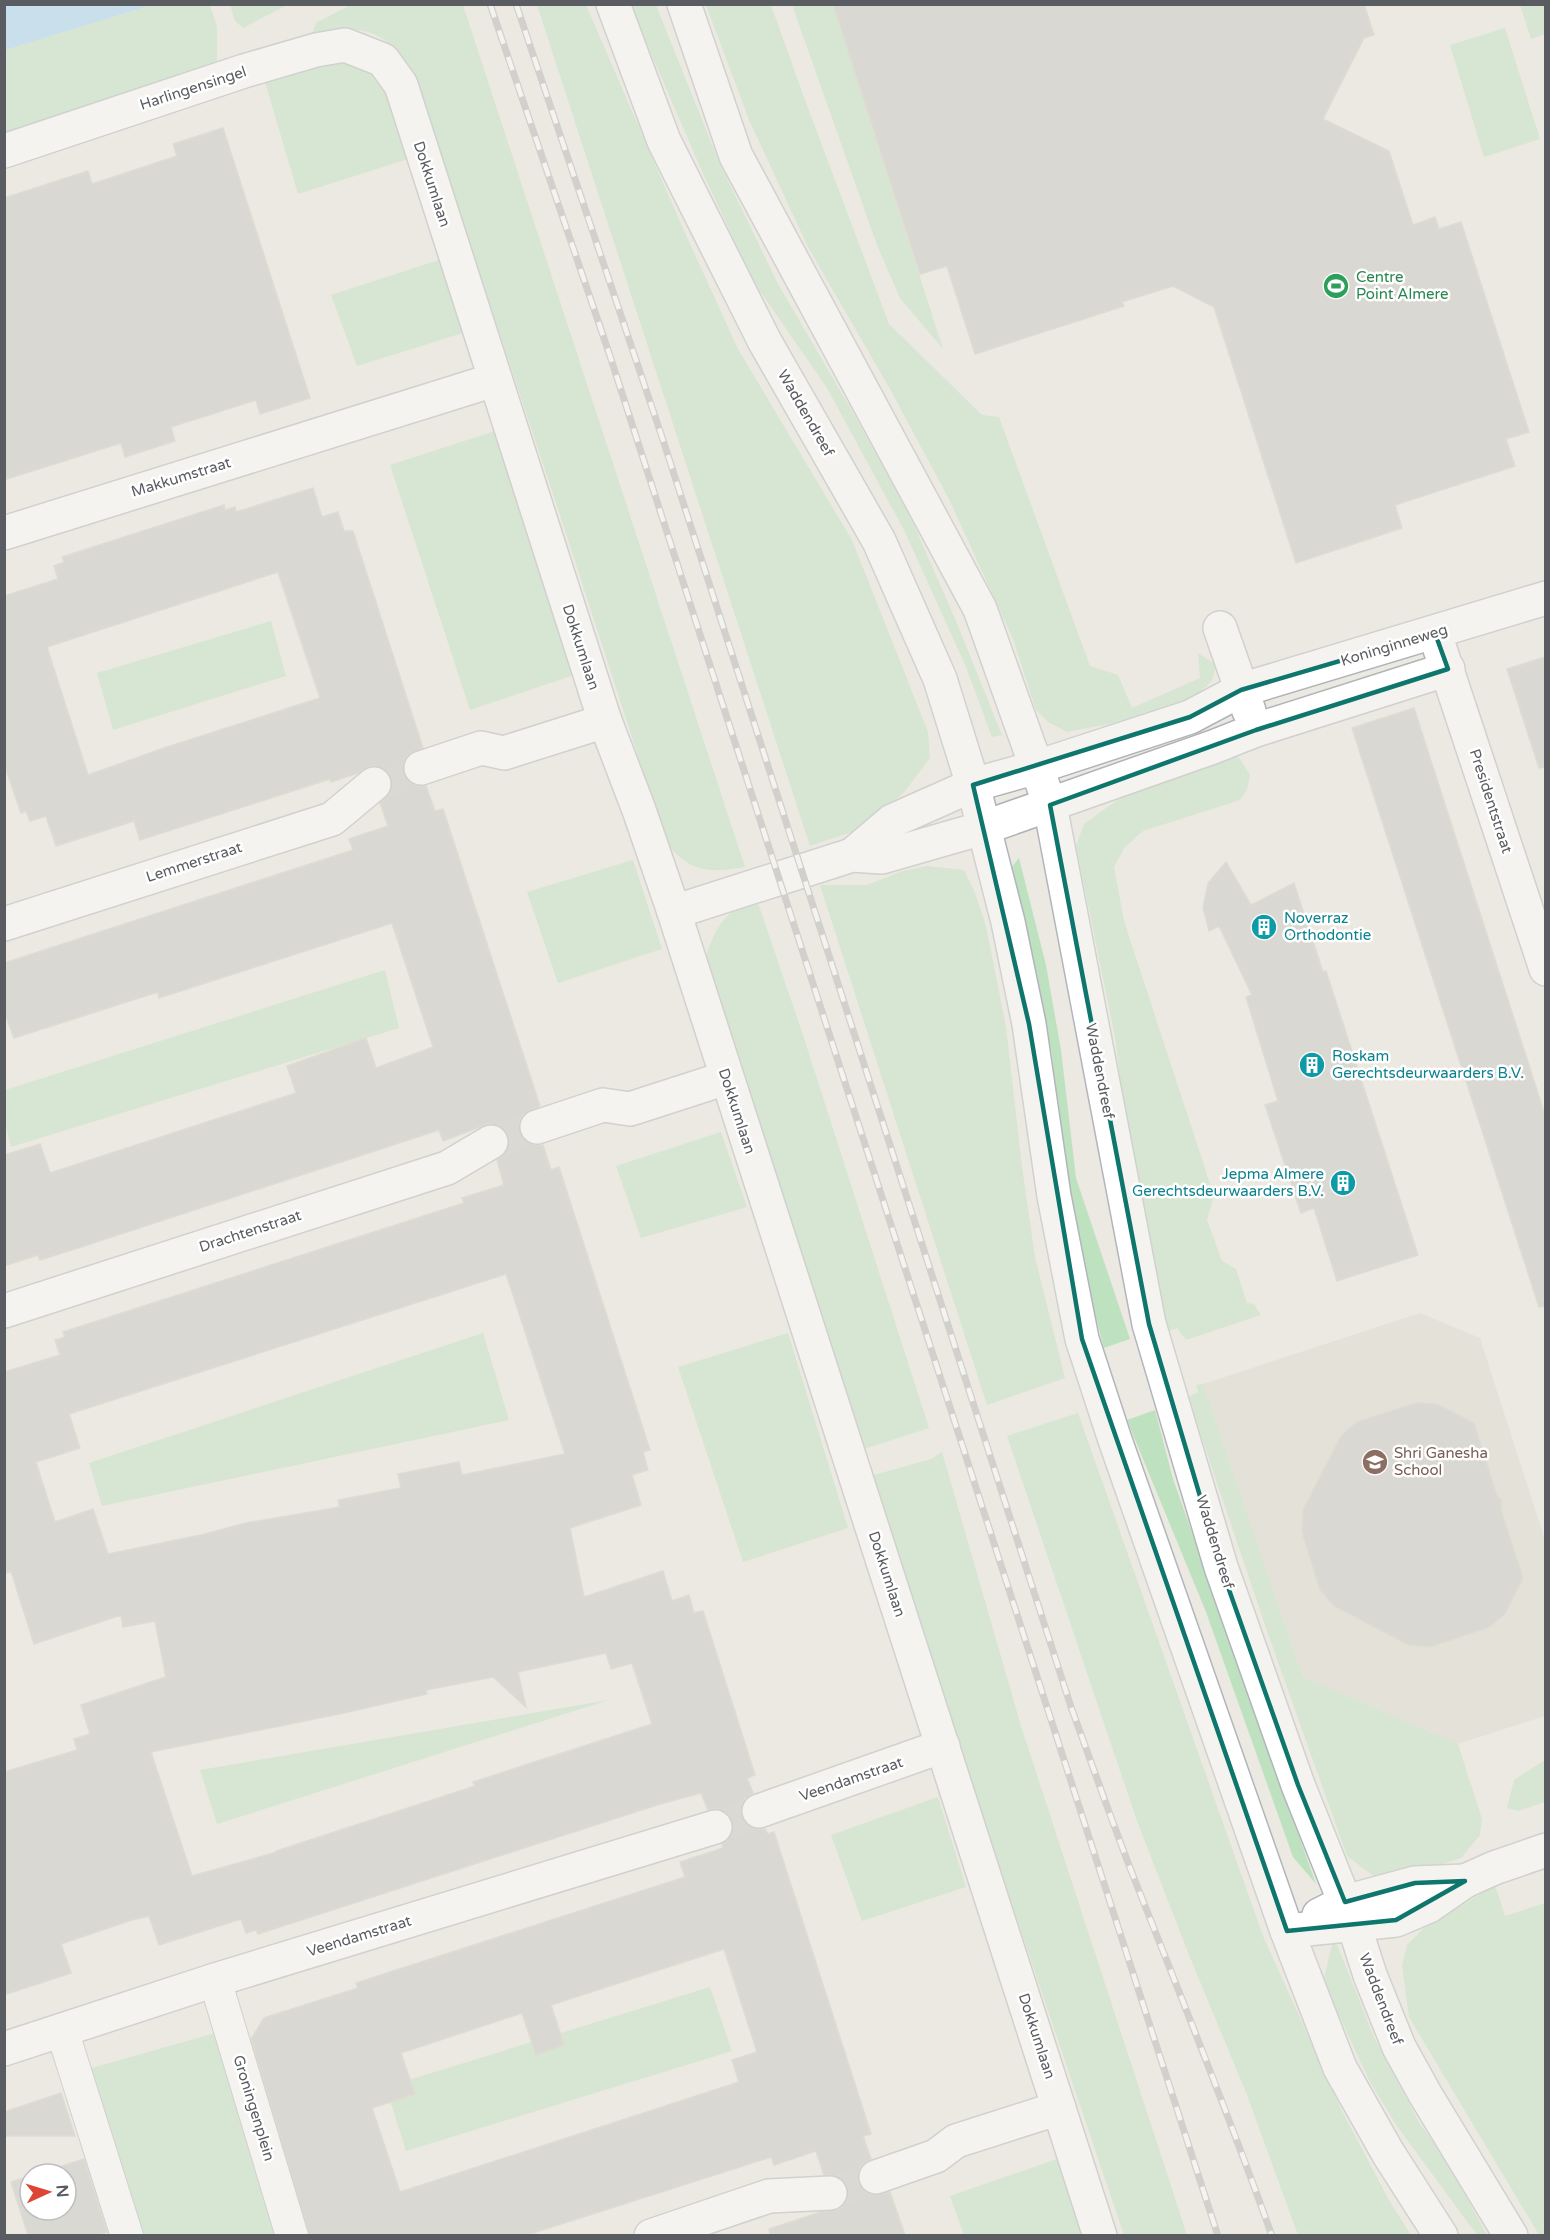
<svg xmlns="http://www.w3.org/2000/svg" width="1550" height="2240" viewBox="0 0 1550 2240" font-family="'Varela Round',sans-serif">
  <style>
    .education { fill: #dbd8cf }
    .green { fill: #bee2bf }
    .water { fill: #a3d2f9 }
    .building { fill: #c6c4be; stroke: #cfcbbf; stroke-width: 1.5; fill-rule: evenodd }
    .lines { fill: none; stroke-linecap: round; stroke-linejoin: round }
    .minor-tunnel { stroke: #c6c6c1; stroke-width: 33; stroke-dasharray: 33 16; stroke-linecap: butt }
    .pedestrian-casing { stroke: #b1b3b8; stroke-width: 34 }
    .minor-casing { stroke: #b1b3b8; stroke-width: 36 }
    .secondary-casing { stroke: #b2b5bb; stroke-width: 36 }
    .pedestrian { stroke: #fff; stroke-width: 32 }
    .minor { stroke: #fff; stroke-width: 33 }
    .secondary { stroke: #fff; stroke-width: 33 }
    .rail-casing { stroke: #b1b2b2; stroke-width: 7 }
    .rail { stroke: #fff; stroke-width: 4.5; stroke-dasharray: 14; stroke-linecap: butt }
    .marked { fill: none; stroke: #0f766e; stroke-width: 4.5; stroke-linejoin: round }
    .labels { text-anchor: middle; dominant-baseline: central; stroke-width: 5; stroke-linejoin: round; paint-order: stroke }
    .street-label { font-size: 15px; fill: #595c61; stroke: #fff }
    .leisure-label { font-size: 15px; fill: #27864d; stroke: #fff; text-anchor: start }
    .culture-label { font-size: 15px; fill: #0d838f; stroke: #fff; text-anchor: start }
    .education-label { font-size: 15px; fill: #785e54; stroke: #fff; text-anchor: start }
  </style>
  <rect width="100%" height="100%" fill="#ebe9e1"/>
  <polygon class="education" points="1420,1313 1480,1338 1545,1540 1545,1716 1458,1744 1303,1677 1203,1384"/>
  <g class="green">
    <polygon points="152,5 210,5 217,27 217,66 5,134 4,50"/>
    <polygon points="230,5 230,4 287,5 243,28 235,21"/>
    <path d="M350 5H463L745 867C709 873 690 873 666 842L559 512 413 73C384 26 362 26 312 33L316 23Z"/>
    <polygon points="537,5 586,5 681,224 738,349 852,540 928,732 930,758 905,791 867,827 810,846"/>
    <polygon points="630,5 656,5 719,162 778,284 855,416 910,516 956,621 1002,735 992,737 966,667 904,530 827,388 753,281 701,169"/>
    <polygon points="706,5 771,5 805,100 889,324 982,415 999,417 1090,666 1118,675 1132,708 1200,678 1198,653 1216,665 1212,681 1195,696 1130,720 1067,732 1048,722 1036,710 1013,639 949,499 890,389 808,247 749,120"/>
    <polygon points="792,5 833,5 943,349 900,298 877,245"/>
    <polygon points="1520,5 1545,5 1545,34 1531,39"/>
    <polygon points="1505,28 1540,139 1484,157 1450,45"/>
    <polygon points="339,56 365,68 385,81 411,158 298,194 263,75"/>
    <polygon points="445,258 466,332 357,366 331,295"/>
    <polygon points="498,430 574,675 470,710 390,465"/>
    <polygon points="271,621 286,676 113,730 97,673"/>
    <polygon points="1236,753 1250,775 1247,790 1240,800 1143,831 1125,847 1114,867 1124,921 1214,1196 1207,1220 1222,1261 1236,1269 1247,1303 1254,1304 1261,1315 1186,1340 1177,1328 1166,1332 1127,1135 1115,1037 1076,846 1084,824 1130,791"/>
    <polygon points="1019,858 1046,965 1061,1050 1076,1178 1130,1339 1104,1348 1082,1267 1066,1182 1052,1054 1011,868"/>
    <polygon points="633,860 662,949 558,983 527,892"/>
    <polygon points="927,866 964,870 975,893 986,926 1006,1027 1022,1167 1035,1257 1065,1378 987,1405 820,885 867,885 903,871"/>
    <path d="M757 900 802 1032 929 1428 867 1448H857L704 963C714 930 722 911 757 900Z"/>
    <polygon points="385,970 399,1028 11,1147 5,1123 5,1090"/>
    <polygon points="721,1132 747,1207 641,1238 616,1166"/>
    <polygon points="483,1333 509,1420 102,1506 89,1463"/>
    <polygon points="788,1333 848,1528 743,1562 678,1367"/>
    <polygon points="1203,1384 1303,1677 1458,1744 1482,1819 1480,1835 1461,1858 1410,1875 1384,1878 1372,1875 1347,1856 1266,1628 1188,1397 1198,1392 1196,1385"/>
    <polygon points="1155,1410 1173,1479 1316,1884 1293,1857 1206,1612 1127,1420"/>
    <polygon points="1078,1413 1263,1936 1343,2113 1390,2202 1411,2235 1298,2235 1247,2095 1189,1955 1137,1821 1007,1436"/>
    <polygon points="942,1452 1021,1726 1187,2235 1124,2235 867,1477 931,1459"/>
    <polygon points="609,1700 217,1824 200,1770"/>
    <polygon points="1545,1760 1545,1780 1544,1781 1545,1802 1518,1811 1507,1808 1514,1780"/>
    <polygon points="938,1797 966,1887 862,1921 831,1835"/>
    <polygon points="1495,1885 1505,1916 1545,1903 1545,2235 1539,2235 1409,2017 1402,1965 1407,1945 1424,1928"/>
    <polygon points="1334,1937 1374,2037 1420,2124 1445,2158 1487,2235 1477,2235 1397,2126 1370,2082 1335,2007 1324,1978"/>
    <polygon points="710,1987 732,2051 406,2151 386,2087"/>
    <polygon points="219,2032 283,2235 138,2235 88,2069"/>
    <polygon points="1057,2159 1083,2235 964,2235 950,2196"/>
  </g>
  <polygon class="water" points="5,4 152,4 152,5 5,50"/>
  <g class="building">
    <polygon points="833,4 1364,4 1374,35 1364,38 1323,119 1389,151 1413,225 1435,217 1439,229 1461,222 1529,432 1506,439 1515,466 1395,505 1402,528 1296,563 1214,307 1173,286 1122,302 1124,306 975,354 947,266 920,274"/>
    <polygon points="223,128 310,398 260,414 256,400 171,427 175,441 125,457 121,443 4,480 4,198 88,171 92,184 177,156 173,144"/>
    <path d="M313 488 322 517 338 512 344 531H353L423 748 407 756 403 765V773L409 782 417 786H426L435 811 443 809 540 1106 523 1115 519 1123V1132L525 1141 534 1145H543L551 1170 559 1167 650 1450 643 1452 648 1470 632 1475 641 1505 570 1528 584 1597 663 1571 672 1601 689 1595 694 1613 703 1611 755 1775 747 1778 753 1793 744 1799 741 1807V1817L746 1825 755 1829H765L768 1834 774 1832 871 2134 863 2136 871 2159 861 2165 858 2173V2183L863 2191 872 2195 890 2192 905 2235H770L769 2229 821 2212 840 2209 846 2202 849 2193 846 2183 838 2176 824 2175 816 2151 774 2165 771 2157 527 2235H309L251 2039 264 2018 358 1988 356 1983 685 1877 680 1862 723 1848 722 1844 729 1839 733 1831V1821L728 1814 719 1809 708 1810 701 1793 657 1805 258 1934 256 1930 246 1933 241 1919 159 1945 149 1916 132 1920 61 1944 71 1973 4 1995V1772L77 1750 74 1739 90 1734 81 1705 166 1677 155 1621 123 1627 121 1615 34 1644 11 1571 4 1574V1372L60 1355 55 1340 65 1337 63 1332 464 1203 462 1198 504 1185 497 1160 507 1152 510 1141 507 1133 501 1126 490 1123 443 1141 439 1130 75 1249 40 1260 38 1255 4 1266V1155L40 1144 50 1173 296 1093 287 1066 366 1038 376 1068 433 1047 392 923 159 998 158 992 14 1038 4 1011V963L353 850 349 839 388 826 380 803 391 791 392 780 388 772 380 766 371 765 358 773 331 782 330 779 140 840 134 821 56 846 46 816 30 821 26 811 21 813 4 764V596L58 579 54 566 64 562 62 557 224 505 225 510 235 507 236 512ZM278 572 320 698 164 748 88 775 47 647ZM506 1274 565 1454 462 1475 459 1462 398 1474 401 1488 338 1500 340 1507 246 1523 201 1535 108 1554 93 1509 55 1522 36 1462 80 1448 69 1414ZM606 1653 611 1669 632 1663 652 1724 473 1782 475 1786 276 1851 277 1852 192 1876 151 1752 344 1713 427 1694 426 1690 493 1677 526 1707 518 1672ZM724 1949 757 2052 732 2060 739 2082 400 2192 372 2108 415 2094 401 2053 522 2013 536 2055 564 2045 551 2005Z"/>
    <polygon points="1545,657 1545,767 1539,768 1507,669"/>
    <polygon points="1414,708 1545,1115 1545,1306 1539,1307 1352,728"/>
    <polygon points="1226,862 1251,905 1294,883 1323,972 1326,971 1418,1255 1337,1281 1314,1208 1301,1213 1265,1105 1278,1101 1246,997 1252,995 1219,926 1209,931 1203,908 1208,883"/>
    <polygon points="1416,1403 1437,1404 1474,1423 1497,1496 1501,1499 1501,1510 1523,1578 1505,1614 1489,1627 1430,1647 1409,1645 1334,1606 1320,1590 1302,1532 1303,1510 1341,1436 1357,1422"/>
    <polygon points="61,2093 75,2136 4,2136 4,2112"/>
    <polygon points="84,2159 107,2232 98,2235 28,2235 11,2182 30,2176 30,2210 66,2210 66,2174 37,2174"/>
  </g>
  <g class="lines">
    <g class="minor-tunnel">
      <polyline points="374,784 421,768"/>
      <polyline points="491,1142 537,1127"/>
      <polyline points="715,1827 759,1811"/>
      <polyline points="830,2193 876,2177"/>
    </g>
    <g class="pedestrian-casing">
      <g id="pedestrian">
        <polyline points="215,1980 292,2236"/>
        <polyline points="62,2030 127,2236"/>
      </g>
    </g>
    <g class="minor-casing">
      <g id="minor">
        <polyline points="4,151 244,71 316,50 345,45 383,60 401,85 605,721 639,810 674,912 1100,2236"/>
        <polyline points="4,533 494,380"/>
        <polyline points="1220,628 1249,711"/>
        <polyline points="1440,649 1546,969"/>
        <polyline points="421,768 481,748 504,753 605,721"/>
        <polyline points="852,855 892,821 973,785 1037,767 1190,717 1241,690 1546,598"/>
        <polyline points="674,912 852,855 882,857 983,828 1213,747 1256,730 1448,669"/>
        <polyline points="4,924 332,819 374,784"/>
        <polyline points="537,1127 603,1105 630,1109 726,1078"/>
        <polyline points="4,1311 447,1168 491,1142"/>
        <polyline points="759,1811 943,1746"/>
        <polyline points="1319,1915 1345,1902 1415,1883 1465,1881"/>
        <polyline points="1287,1931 1396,1920 1429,1906 1465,1881 1494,1868 1546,1850"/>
        <polyline points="4,2049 215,1980 715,1827"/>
        <polyline points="876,2177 936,2156 956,2141 1059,2108"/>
        <polyline points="651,2236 769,2196 830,2193"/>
      </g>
    </g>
    <g class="secondary-casing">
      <g id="secondary">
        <polyline points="613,4 664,141 765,342 879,541 940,679 973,785 1008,922 1029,1024 1054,1196 1082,1339 1114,1437 1287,1931 1340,2068 1388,2153 1441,2236"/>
        <polyline points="684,4 736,156 980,609 1050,805 1149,1324 1221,1567 1298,1785 1354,1925 1370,1975 1399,2047 1425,2094 1511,2236"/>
      </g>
    </g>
    <use href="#pedestrian" class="pedestrian"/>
    <use href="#minor" class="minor"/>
    <use href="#secondary" class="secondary"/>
    <g class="rail-casing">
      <g id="rail">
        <polyline points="490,4 610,356 1218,2236"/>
        <path d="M516 4 663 440 1071 1707C1092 1764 1112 1822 1134 1878 1181 1997 1229 2115 1272 2236"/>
      </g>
    </g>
    <use href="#rail" class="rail"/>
  </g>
  <path d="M0 0H1550V2240H0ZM1435 633 1448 669 1256 730 1050 805 1149 1324 1221 1567 1298 1785 1345 1902 1415 1883 1465 1881 1396 1920 1287 1931 1082 1339 1029 1024 973 785 1190 717 1241 690Z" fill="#ebe9e1" fill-opacity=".55" fill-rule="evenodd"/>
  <path class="marked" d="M1435 633 1448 669 1256 730 1050 805 1149 1324 1221 1567 1298 1785 1345 1902 1415 1883 1465 1881 1396 1920 1287 1931 1082 1339 1029 1024 973 785 1190 717 1241 690Z"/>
  <defs>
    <g id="stadium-disc" transform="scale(1.35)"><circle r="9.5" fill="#2e9e5b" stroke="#fff"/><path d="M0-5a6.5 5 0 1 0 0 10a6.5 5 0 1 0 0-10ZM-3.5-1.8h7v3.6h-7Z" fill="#fff"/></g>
    <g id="building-disc" transform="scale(1.35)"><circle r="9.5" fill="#0f9aa8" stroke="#fff"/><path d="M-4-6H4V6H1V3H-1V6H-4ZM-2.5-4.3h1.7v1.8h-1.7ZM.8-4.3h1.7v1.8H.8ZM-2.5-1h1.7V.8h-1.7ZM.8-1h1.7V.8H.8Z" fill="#fff"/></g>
    <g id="school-disc" transform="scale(1.35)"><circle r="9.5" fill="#8d6e63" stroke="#fff"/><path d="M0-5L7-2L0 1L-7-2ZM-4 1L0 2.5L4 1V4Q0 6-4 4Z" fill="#fff"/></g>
  </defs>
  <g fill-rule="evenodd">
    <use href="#stadium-disc" x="1336" y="286"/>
    <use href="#building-disc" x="1264" y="927"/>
    <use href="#building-disc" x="1312" y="1065"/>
    <use href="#building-disc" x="1343" y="1183"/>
    <use href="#school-disc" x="1375" y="1462"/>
  </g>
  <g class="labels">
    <g class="street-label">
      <text transform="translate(193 88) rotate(-18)">Harlingensingel</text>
      <text transform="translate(432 184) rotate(72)">Dokkumlaan</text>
      <text transform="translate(806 413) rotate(60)">Waddendreef</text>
      <text transform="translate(181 477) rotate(-17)">Makkumstraat</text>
      <text transform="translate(1394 645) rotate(-17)">Koninginneweg</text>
      <text transform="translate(581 647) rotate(72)">Dokkumlaan</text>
      <text transform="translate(1491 801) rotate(72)">Presidentstraat</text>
      <text transform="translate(194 862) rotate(-18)">Lemmerstraat</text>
      <text transform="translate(1100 1071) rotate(79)">Waddendreef</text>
      <text transform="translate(737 1111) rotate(72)">Dokkumlaan</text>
      <text transform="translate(250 1231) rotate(-18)">Drachtenstraat</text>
      <text transform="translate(1215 1542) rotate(73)">Waddendreef</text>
      <text transform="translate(887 1574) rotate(72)">Dokkumlaan</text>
      <text transform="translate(851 1779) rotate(-19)">Veendamstraat</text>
      <text transform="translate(359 1936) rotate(-17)">Veendamstraat</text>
      <text transform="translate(1381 1999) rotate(69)">Waddendreef</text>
      <text transform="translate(1037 2036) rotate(72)">Dokkumlaan</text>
      <text transform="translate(254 2108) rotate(73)">Groningenplein</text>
    </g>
    <g class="leisure-label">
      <text x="1356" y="277">Centre<tspan x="1356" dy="17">Point Almere</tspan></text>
    </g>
    <g class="culture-label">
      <text x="1284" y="918">Noverraz<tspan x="1284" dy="17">Orthodontie</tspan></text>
      <text x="1332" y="1056">Roskam<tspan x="1332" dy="17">Gerechtsdeurwaarders B.V.</tspan></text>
      <text x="1324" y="1174" text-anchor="end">Jepma Almere<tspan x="1324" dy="17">Gerechtsdeurwaarders B.V.</tspan></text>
    </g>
    <g class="education-label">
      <text x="1394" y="1453">Shri Ganesha<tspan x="1394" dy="17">School</tspan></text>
    </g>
  </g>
  <rect width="1550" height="2240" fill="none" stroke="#595c61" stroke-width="12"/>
  <g transform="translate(48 2192) rotate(86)"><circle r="28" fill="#ffffff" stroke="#bdbec0" stroke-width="1.5"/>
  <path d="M0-4.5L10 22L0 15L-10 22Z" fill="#dd4535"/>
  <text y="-9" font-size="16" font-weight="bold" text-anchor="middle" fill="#595c61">N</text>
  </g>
</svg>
